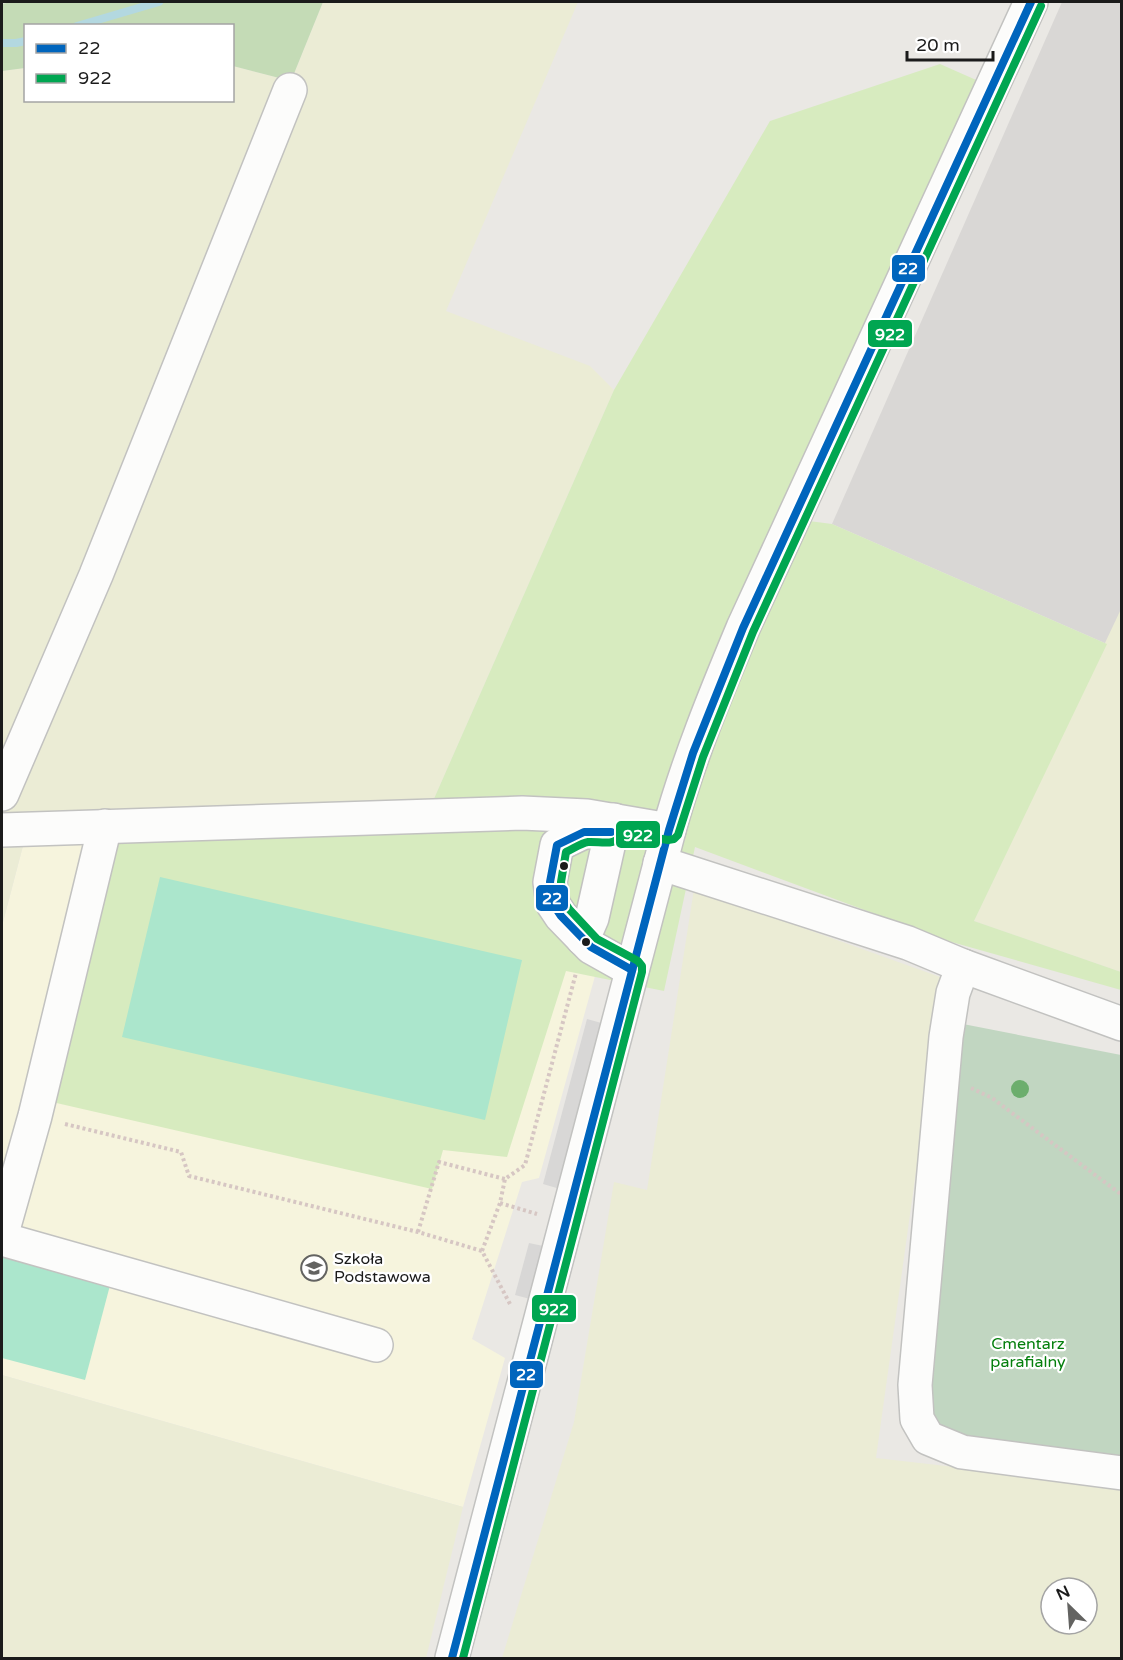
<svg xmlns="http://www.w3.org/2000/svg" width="1123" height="1660" viewBox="0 0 1123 1660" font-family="'Varela Round',sans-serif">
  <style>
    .residential { fill: #d9d7d5 }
    .education { fill: #f6f4dd }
    .farmland { fill: #ebecd5; fill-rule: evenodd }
    .grass { fill: #d7ebbf }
    .forest { fill: #c4dbb6 }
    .cemetery { fill: #c1d6c1 }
    .pitch { fill: #abe6cc }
    .parking { fill: #d8d7d6 }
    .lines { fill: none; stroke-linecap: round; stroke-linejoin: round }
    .stream { stroke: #b3d8e0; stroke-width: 8 }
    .minor-casing { stroke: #c2c2c0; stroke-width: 36 }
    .path { stroke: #d6c6c3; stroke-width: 4; stroke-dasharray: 3 3; stroke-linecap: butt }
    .minor { stroke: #fcfcfb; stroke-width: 33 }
    .bus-1-casing { stroke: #fff; stroke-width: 12 }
    .bus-2-casing { stroke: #fff; stroke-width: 12 }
    .bus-1 { stroke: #0065bd; stroke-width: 8 }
    .bus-2 { stroke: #00a651; stroke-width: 8 }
    .tree { fill: #6cae6d }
    .bus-dot { fill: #1b1b1b; stroke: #fff; stroke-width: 2 }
    .labels { text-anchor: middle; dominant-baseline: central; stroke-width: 4.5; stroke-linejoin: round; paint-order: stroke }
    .poi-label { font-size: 16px; fill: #1b1b1b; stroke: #fff; text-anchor: start }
    .park-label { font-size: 16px; fill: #047f0c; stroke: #fff }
    .line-badge { stroke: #fff; stroke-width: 2 }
    .badge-label { font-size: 16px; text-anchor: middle; font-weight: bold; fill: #fff }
  </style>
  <rect width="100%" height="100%" fill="#eae8e4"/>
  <polygon class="residential" points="1062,2 1121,2 1122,610 1107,644 832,524"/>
  <polygon class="education" points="119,838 595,976 539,1178 522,1182 472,1339 505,1358 463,1507 2,1375 2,926 24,842"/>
  <g class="farmland">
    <polygon points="323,2 578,2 446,311 590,366 614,390 433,801 24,842 2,926 2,71 25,68 26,100 232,100 233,66 291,81"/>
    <polygon points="1121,609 1121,972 974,921"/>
    <path d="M694 889 943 978 876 1458 1121 1486V1658H502L574 1422 614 1182 647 1190ZM1051 1588H1087V1624H1051Z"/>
    <polygon points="2,1375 463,1507 426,1658 2,1658"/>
  </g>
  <polygon class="grass" points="940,64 1001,91 809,521 832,524 1107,644 974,921 1121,972 1121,990 948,941 695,847 664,991 566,971 507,1157 443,1150 432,1189 39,1099 107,815 433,801 614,390 770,121"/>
  <polygon class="forest" points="11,2 323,2 291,81 233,66 232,26 26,26 25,68 2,71 2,4"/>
  <polygon class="cemetery" points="963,1024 1121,1055 1121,1461 952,1439 931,1421 930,1404"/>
  <g class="pitch">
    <polygon points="160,877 522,960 485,1120 122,1037"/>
    <polygon points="2,1244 113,1274 85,1380 2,1358"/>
  </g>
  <g class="parking">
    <polygon points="587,1019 605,1024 560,1189 543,1184"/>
    <polygon points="529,1243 548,1247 534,1300 515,1295"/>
  </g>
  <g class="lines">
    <g class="stream">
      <polyline points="77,26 159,2"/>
      <polyline points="2,43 16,43 26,41"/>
    </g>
    <g class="minor-casing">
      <g id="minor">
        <polyline points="2,794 96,575 290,90"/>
        <polyline points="2,830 522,813 587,816 669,830"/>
        <polyline points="611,832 584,832 557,845 550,882 553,904 561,916 591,947 632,970"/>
        <polyline points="660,863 908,943 963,966 1122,1024"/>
        <polyline points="583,939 592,918 614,820"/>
        <polyline points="963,966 953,993 946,1037 915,1385 917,1419 928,1438 962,1452 1122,1473"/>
        <polyline points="2,1233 35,1116 105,826"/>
        <polyline points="2,1239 376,1345"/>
        <path d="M452 1658 669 830C688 761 715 695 743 628L1031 2"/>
      </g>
    </g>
    <g class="path">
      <polyline points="971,1088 992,1098 1122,1195"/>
      <polyline points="65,1124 181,1152 189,1176 418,1232 482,1251"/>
      <polyline points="500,1203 537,1214"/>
      <polyline points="418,1232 439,1162 505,1179"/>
      <polyline points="510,1304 482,1251 500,1203 505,1179 525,1165 576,973"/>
    </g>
    <use href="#minor" class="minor"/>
    <g class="bus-1-casing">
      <g id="bus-1">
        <polyline points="611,832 584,832 557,845 550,882 553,904 561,916 591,947 632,970"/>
        <polyline points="452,1658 669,830 693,753 743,628 1031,2"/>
      </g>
    </g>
    <g class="bus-2-casing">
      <path id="bus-2" d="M463 1658 642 972V966L638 961 597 939 569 909 563 900 561 882 566 852C573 849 581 843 588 842 601 841 617 848 622 832L668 840 674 839 678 835 703 757 753 632 1041 6"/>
    </g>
    <use href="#bus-1" class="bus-1"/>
    <use href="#bus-2" class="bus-2"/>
  </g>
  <circle class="tree" cx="1020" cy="1089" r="9"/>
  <defs>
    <g id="school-ring" transform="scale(1.35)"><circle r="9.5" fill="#fff" stroke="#636361" stroke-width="1.5"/><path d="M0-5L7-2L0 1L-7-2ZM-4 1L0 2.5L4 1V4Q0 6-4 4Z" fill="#636361"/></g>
  </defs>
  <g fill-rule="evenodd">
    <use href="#school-ring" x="314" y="1268"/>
  </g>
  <g class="bus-dot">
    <circle cx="564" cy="866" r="5"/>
    <circle cx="586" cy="942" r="5"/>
  </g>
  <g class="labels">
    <g class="poi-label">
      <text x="334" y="1259">Szkoła<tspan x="334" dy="18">Podstawowa</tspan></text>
    </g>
    <g class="park-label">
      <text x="1028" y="1344">Cmentarz<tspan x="1028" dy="18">parafialny</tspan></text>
    </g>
  </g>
  <g class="line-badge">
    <rect x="891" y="254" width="35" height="29" rx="6" fill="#0065bd"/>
    <rect x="867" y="319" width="46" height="29" rx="6" fill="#00a651"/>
    <rect x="615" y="820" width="46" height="29" rx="6" fill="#00a651"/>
    <rect x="535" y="884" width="34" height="28" rx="6" fill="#0065bd"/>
    <rect x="531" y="1294" width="46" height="29" rx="6" fill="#00a651"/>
    <rect x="509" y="1360" width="35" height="29" rx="6" fill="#0065bd"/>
  </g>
  <g class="badge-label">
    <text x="908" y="274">22</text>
    <text x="890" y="340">922</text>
    <text x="638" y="841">922</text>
    <text x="552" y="904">22</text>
    <text x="554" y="1315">922</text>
    <text x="526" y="1380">22</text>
  </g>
  <rect width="1123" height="1660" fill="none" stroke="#1b1b1b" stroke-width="6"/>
  <rect x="24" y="24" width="210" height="78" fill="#ffffff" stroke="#a4a4a4" stroke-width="1.5"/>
  <rect x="36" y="44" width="30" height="9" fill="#0065bd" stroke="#a4a4a4" stroke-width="1.5"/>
  <text x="78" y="54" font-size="18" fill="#1b1b1b">22</text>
  <rect x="36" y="74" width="30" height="9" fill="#00a651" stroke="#a4a4a4" stroke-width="1.5"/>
  <text x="78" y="84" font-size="18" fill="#1b1b1b">922</text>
  <g transform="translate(1069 1606) rotate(335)"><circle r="28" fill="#ffffff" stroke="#a4a4a4" stroke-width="1.5"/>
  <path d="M0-4.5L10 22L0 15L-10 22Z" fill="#636361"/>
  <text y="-9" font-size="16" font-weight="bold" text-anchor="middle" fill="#1b1b1b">N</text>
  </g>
  <path d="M907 51v9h86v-9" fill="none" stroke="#1b1b1b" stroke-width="3"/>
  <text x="916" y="51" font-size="18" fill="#1b1b1b" stroke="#ffffff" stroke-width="4.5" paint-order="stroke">20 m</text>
</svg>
